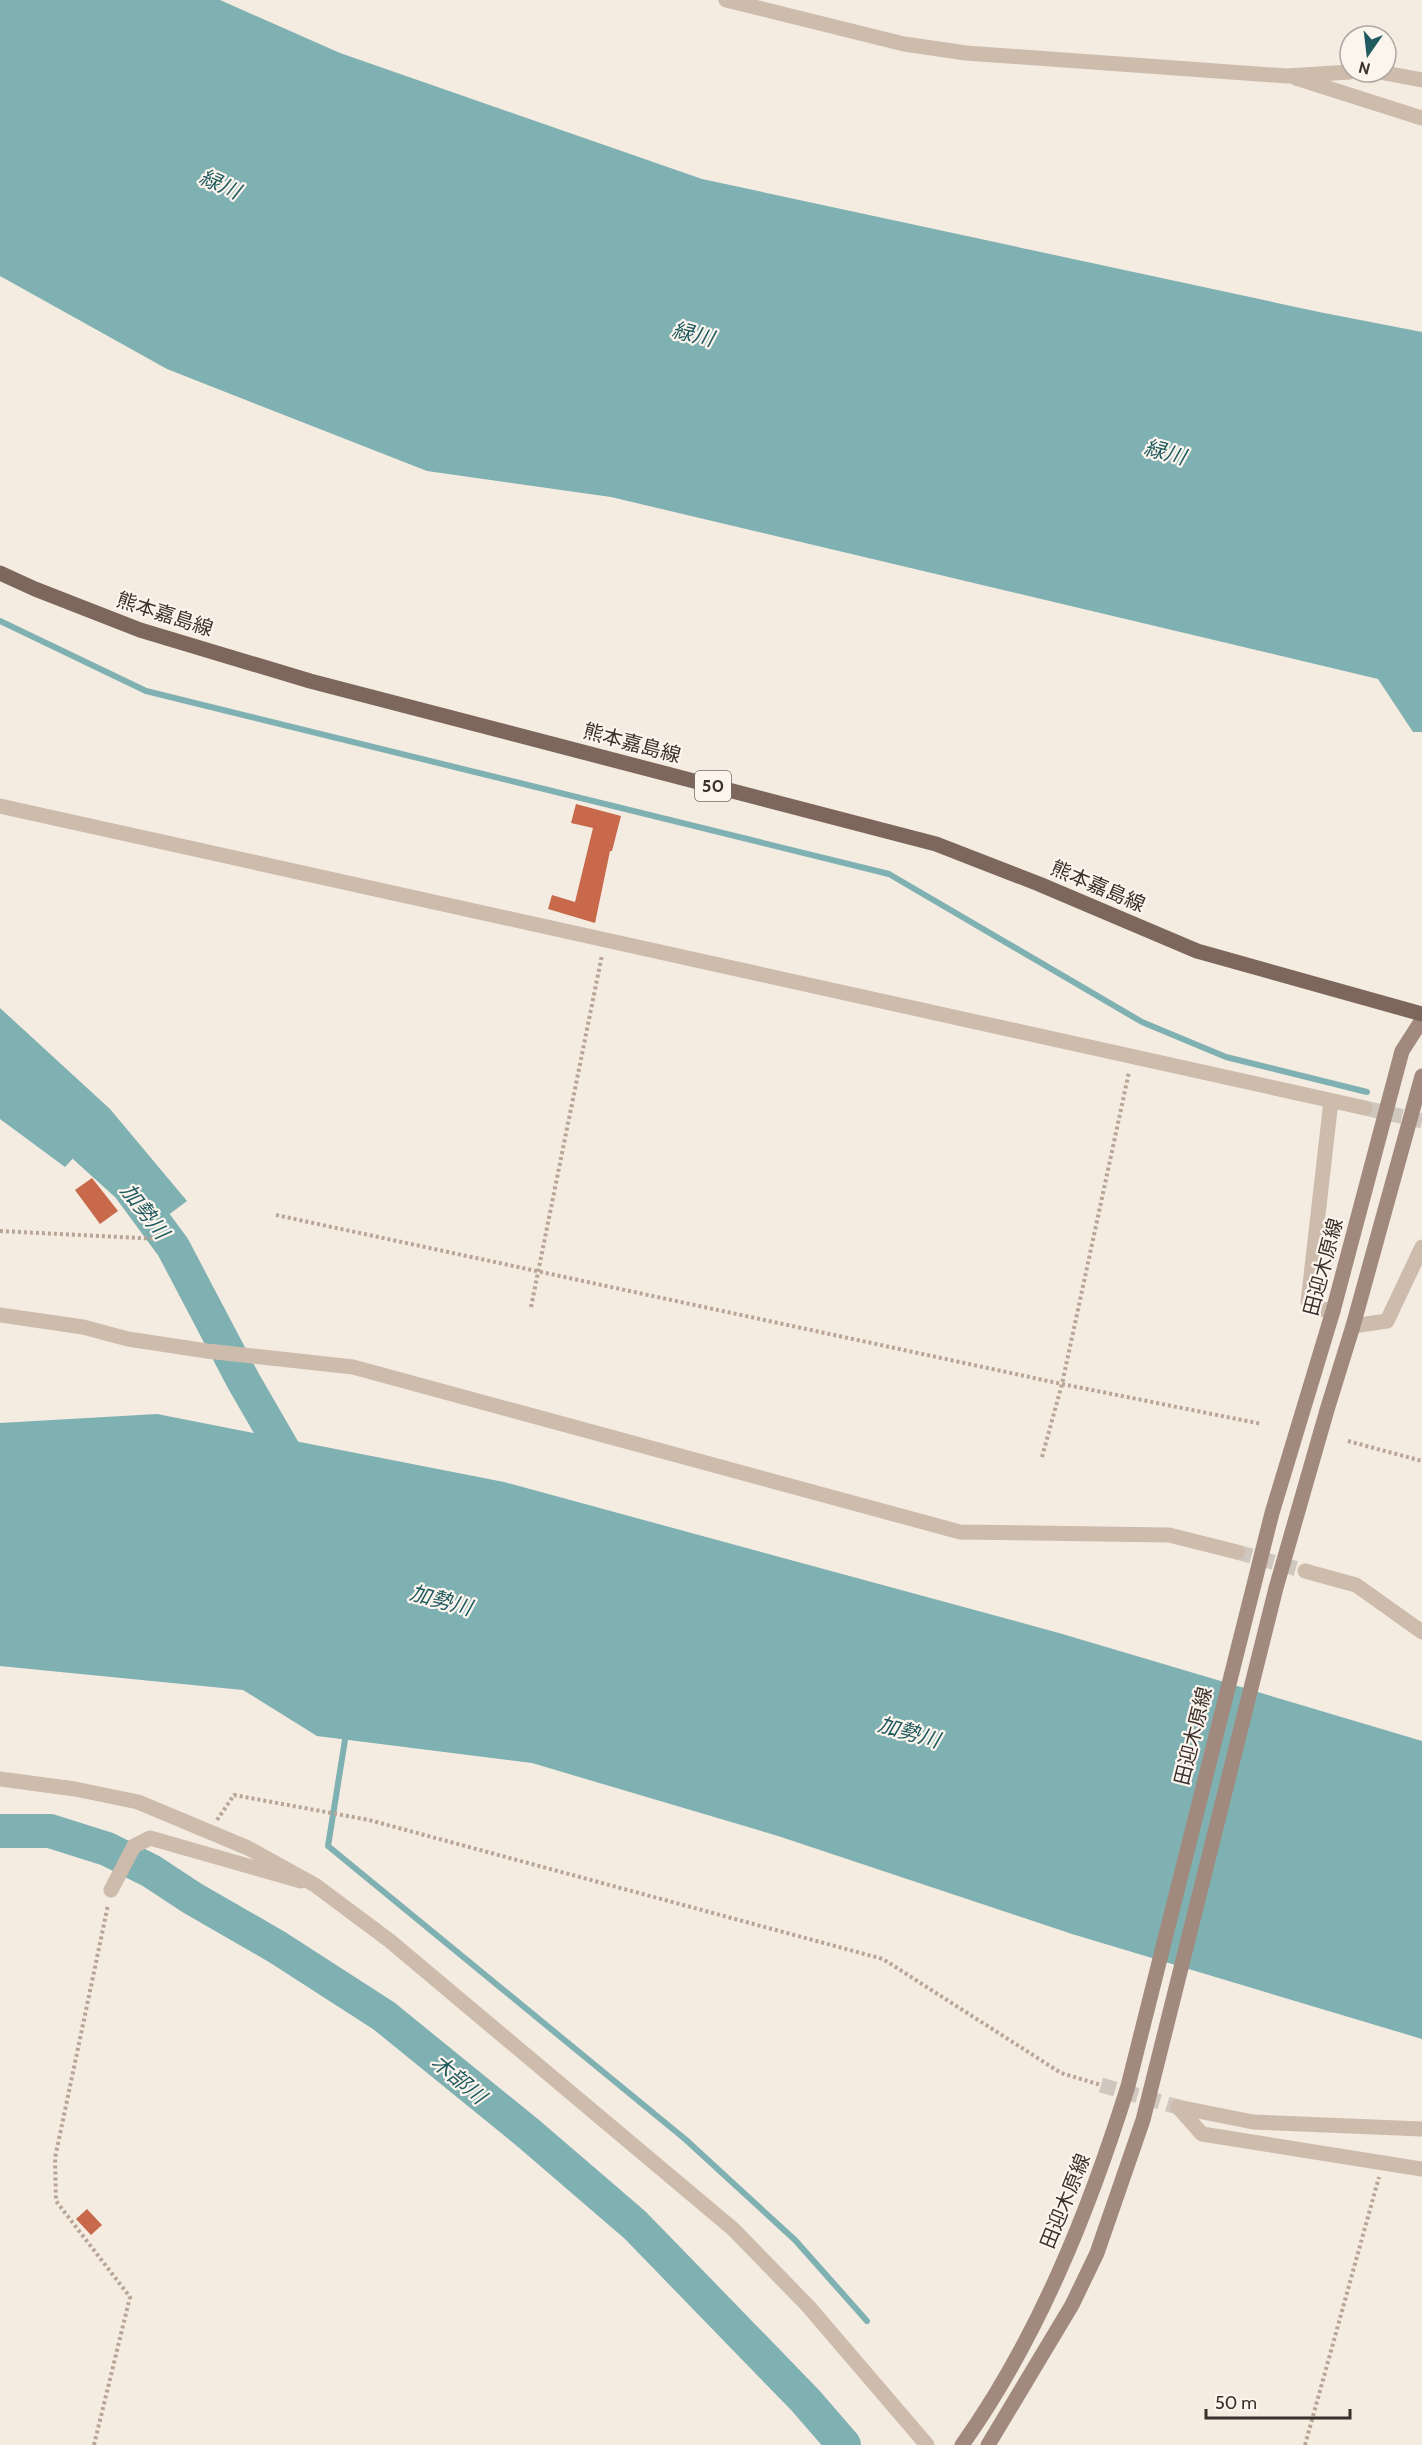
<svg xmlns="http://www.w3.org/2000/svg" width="1422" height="2445" viewBox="0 0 1422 2445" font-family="Cabin,'Noto Sans JP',sans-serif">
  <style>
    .water { fill: #7fb0b2 }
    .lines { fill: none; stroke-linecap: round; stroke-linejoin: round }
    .stream { stroke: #7fb0b2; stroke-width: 6 }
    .river { stroke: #7fb0b2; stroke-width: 34 }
    .building { fill: #c8694b }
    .minor-tunnel { stroke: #cfc6bd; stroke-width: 15; stroke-dasharray: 15 8; stroke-linecap: butt }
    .tertiary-tunnel { stroke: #cfc6bd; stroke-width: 15; stroke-dasharray: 15 8; stroke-linecap: butt }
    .path { stroke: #b9a596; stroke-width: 4; stroke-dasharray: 3 3; stroke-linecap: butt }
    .minor { stroke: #cdbbac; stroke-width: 15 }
    .tertiary { stroke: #cdbbac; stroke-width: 15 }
    .secondary { stroke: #a18a7d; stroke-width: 15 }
    .primary { stroke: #7d675c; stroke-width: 15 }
    .labels { text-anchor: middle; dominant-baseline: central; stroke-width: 4.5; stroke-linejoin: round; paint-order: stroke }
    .shield { fill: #fbf5ee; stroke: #756b66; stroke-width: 1.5 }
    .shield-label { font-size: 18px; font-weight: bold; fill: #3b302b }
    .street-label { font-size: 20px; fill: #3b302b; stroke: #fbf5ee }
    .water-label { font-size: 21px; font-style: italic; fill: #1f5a5e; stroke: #fbf5ee }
  </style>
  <rect width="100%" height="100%" fill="#f4ebe1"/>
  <g class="water">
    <polygon points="0,0 220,0 340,53 702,179 1319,312 1422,332 1422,732 1413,732 1378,679 611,497 427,471 167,369 0,276"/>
    <polygon points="0,1008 110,1109 187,1201 159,1222 104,1148 86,1144 65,1167 0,1119"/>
    <polygon points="157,1414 504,1482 1059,1633 1422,1741 1422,2039 1072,1934 778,1836 532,1763 317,1736 243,1690 0,1666 0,1423"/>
  </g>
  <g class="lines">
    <g class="stream">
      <polyline points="0,621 146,691 889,874 1142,1022 1226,1057 1367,1092"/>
      <polyline points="345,1740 328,1846 685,2139 795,2240 867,2321"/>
    </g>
    <g class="river">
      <polyline points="0,1070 128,1186 173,1247 244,1382 299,1477"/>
      <polyline points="0,1831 50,1831 107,1849 151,1871 192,1898 277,1947 384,2016 528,2133 635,2225 805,2400 844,2445"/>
    </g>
  </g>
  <g class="building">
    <polygon points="576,804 621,816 612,851 610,851 595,923 548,909 552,895 575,902 593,828 571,823"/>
    <polygon points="92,1178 118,1211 100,1224 75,1190"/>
    <polygon points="87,2209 102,2225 91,2235 76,2219"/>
  </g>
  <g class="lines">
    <g class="minor-tunnel">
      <polyline points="1237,1552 1305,1571"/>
      <polyline points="1101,2085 1178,2107"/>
    </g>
    <polyline class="tertiary-tunnel" points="1365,1108 1422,1121"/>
    <g class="path">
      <polyline points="276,1215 1062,1384 1262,1424"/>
      <polyline points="0,1231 160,1239"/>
      <polyline points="531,1307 602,955"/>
      <polyline points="1348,1441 1422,1461"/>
      <polyline points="1042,1457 1062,1384 1129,1072"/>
      <polyline points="217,1820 234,1795 369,1820 883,1959 1061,2073 1101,2085"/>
      <polyline points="94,2445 130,2297 56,2201 55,2158 108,1905"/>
      <polyline points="1305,2445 1379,2177"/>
    </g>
    <g class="minor">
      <polyline points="726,0 904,44 966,53 1287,76 1350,72"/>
      <polyline points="1379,72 1422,80"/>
      <polyline points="1296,78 1422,118"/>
      <polyline points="1331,1101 1308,1302 1316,1308 1333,1311"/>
      <polyline points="0,1315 83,1327 128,1339 207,1351 353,1367 960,1532 1169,1535 1237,1552"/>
      <polyline points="1353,1326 1387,1321 1422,1247"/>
      <polyline points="1305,1571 1356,1585 1422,1632"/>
      <polyline points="111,1890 134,1846 150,1838 301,1881"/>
      <polyline points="1178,2107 1202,2134 1422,2169"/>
      <polyline points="1178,2107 1253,2122 1422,2129"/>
    </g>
    <g class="tertiary">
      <polyline points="0,806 1365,1108"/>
      <polyline points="0,1779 75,1789 138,1802 248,1848 315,1885 390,1941 733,2229 808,2306 927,2445"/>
    </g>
    <g class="secondary">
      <path d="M962 2445C1038 2338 1089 2211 1128 2086L1272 1513 1333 1311 1402 1051 1422 1020"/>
      <polyline points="988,2445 1072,2305 1097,2253 1143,2120 1276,1588 1327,1410 1353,1326 1422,1076"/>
    </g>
    <polyline class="primary" points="0,573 35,589 140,630 310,681 936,844 1039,884 1197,951 1422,1014"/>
  </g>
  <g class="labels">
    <rect class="shield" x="695" y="771" width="36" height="30" rx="4.5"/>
    <g class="shield-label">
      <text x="713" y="786">50</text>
    </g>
    <g class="street-label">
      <text transform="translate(165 614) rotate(18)">熊本嘉島線</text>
      <text transform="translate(632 743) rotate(15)">熊本嘉島線</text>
      <text transform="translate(1098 886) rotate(23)">熊本嘉島線</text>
      <text transform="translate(1323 1267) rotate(-75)">田迎木原線</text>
      <text transform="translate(1193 1736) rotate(-76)">田迎木原線</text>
      <text transform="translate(1065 2201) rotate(-68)">田迎木原線</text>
    </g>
    <g class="water-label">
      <text transform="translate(220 184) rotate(24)">緑川</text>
      <text transform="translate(693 334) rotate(14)">緑川</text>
      <text transform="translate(1165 452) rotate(15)">緑川</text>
      <text transform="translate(145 1211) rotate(52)">加勢川</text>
      <text transform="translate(441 1600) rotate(15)">加勢川</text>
      <text transform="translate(909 1732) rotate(16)">加勢川</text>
      <text transform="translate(459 2079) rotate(40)">木部川</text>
    </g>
  </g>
  <g transform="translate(1368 54) rotate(194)"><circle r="28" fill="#fbf5ee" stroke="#aea6a0" stroke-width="1.5"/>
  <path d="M0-4.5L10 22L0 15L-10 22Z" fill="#1f5a5e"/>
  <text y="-9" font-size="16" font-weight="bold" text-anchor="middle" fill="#3b302b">N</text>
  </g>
  <path d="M1206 2409v9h144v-9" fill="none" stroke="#3b302b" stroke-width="3"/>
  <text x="1215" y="2409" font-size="18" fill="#3b302b" stroke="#fbf5ee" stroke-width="4.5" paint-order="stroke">50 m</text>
</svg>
